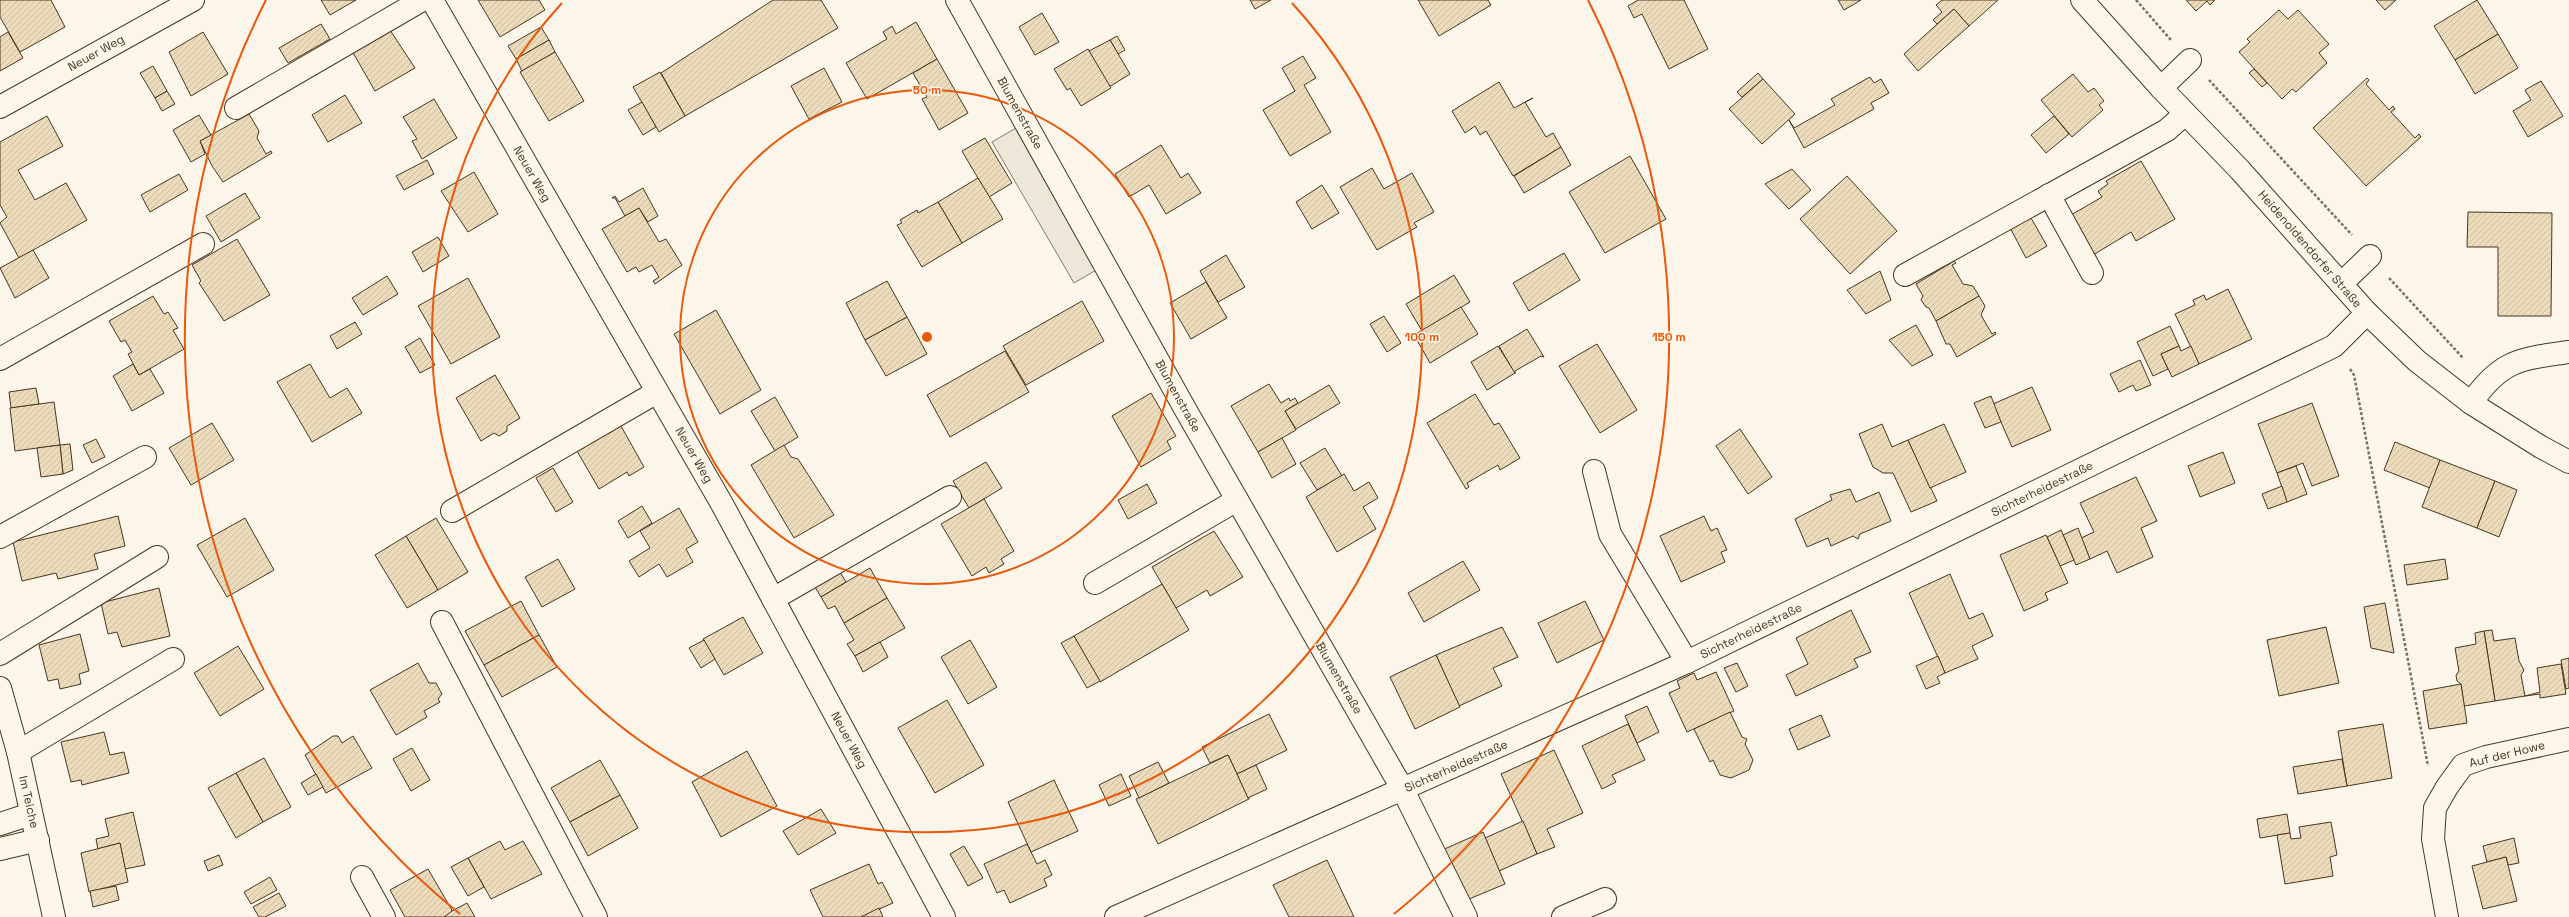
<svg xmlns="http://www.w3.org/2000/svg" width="2569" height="917" viewBox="0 0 2569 917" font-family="'Space Grotesk',sans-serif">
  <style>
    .parking { fill: #ede7d9; stroke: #887966 }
    .building { fill: url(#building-hatch); stroke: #4a3520 }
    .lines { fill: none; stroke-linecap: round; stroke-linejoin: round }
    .minor-casing { stroke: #4a3520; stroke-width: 24 }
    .path { stroke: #7f6f5c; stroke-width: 2.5; stroke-dasharray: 3 2; stroke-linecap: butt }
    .minor { stroke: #fbf6e9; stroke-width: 22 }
    .ring { fill: none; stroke: #e8590c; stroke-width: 2 }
    .labels { text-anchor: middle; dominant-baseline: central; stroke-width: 3; stroke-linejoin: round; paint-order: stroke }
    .street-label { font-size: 12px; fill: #4a3520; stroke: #fbf6e9 }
    .centre { fill: #e8590c; stroke: #fbf6e9; stroke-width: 2 }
    .ring-label { font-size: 12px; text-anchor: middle; font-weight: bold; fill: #e8590c; stroke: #fbf6e9; stroke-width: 3; stroke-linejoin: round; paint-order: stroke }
  </style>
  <defs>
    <pattern id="building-hatch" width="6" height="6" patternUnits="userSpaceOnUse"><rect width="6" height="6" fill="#ecdcbc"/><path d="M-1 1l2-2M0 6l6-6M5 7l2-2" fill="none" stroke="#ccbda1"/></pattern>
  </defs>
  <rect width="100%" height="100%" fill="#fbf6e9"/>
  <polygon class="parking" points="1016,128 1098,269 1074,283 992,142"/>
  <g class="building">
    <polygon points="0,0 51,0 65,27 20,52 0,17"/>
    <polygon points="321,0 356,0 330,15"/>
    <polygon points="478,0 539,0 545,10 500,37"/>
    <polygon points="773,0 821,0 838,28 685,116 661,73"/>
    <polygon points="1250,0 1271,0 1255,9"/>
    <polygon points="1418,0 1488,0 1491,5 1439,36"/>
    <polygon points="1638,0 1684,0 1708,49 1669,69 1642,14 1634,18 1628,6"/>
    <polygon points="1838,0 1861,0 1844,10"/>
    <polygon points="1942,0 1998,0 1969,26 1954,9 1937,24 1933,20 1942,12 1936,5"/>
    <polygon points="2186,0 2215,0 2210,5 2207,1 2196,11"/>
    <polygon points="2376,0 2396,0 2385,10"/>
    <polygon points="2477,0 2498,34 2455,60 2434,26"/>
    <polygon points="1954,9 1969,26 1918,71 1904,54"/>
    <polygon points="2279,10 2288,19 2298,10 2329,44 2319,53 2327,63 2296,92 2292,89 2282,99 2239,52 2250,42 2247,39"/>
    <polygon points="1042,13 1059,42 1035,55 1019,27"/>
    <polygon points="916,22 937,59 867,99 846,63 887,39 883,32 892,26 896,34"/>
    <polygon points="321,24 330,39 288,63 279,48"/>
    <polygon points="386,24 415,68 375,91 348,44"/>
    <polygon points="541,27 549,40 516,59 508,46"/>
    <polygon points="8,32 23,58 0,71 0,37"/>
    <polygon points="203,32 228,74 191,96 169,52"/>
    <polygon points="2498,34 2518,68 2475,94 2455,60"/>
    <polygon points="1117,36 1125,50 1118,54 1110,40"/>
    <polygon points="549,40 555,52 522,71 516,59"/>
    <polygon points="1110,40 1130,74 1109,87 1089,51"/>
    <polygon points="1088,49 1111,88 1081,106 1070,88 1067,90 1054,69"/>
    <polygon points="555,52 584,101 549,121 520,72"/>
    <polygon points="1303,56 1316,78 1304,85 1331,132 1290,156 1263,110 1295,91 1282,68"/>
    <polygon points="937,59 968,113 939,130 922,99 927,97 913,73"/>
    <polygon points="153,66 167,91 155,98 140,73"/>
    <polygon points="824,68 842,102 809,119 791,86"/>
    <polygon points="2254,69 2267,83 2262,87 2249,73"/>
    <polygon points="660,72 685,116 659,132 633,87"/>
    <polygon points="1758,73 1763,79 1742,97 1737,92"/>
    <polygon points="2073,74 2088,92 2094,88 2104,101 2099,105 2103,110 2072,137 2041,100"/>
    <polygon points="1870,77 1874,83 1881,79 1889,93 1871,103 1874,109 1804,148 1789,120 1794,128 1835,105 1831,99"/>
    <polygon points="2367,78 2369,80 2366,84 2389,110 2393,106 2395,109 2391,112 2415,138 2419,134 2421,137 2366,186 2313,128"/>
    <polygon points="1763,79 1795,114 1762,144 1729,109"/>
    <polygon points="2541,81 2563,116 2528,137 2513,111 2531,100 2525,90"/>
    <polygon points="1499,82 1514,108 1533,98 1525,102 1546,137 1553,133 1561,147 1513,176 1486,131 1480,135 1475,126 1465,133 1452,111"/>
    <polygon points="167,91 175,104 162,111 155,98"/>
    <polygon points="345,95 362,123 328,142 312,115"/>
    <polygon points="434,99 457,138 422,159 412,141 417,139 403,117"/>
    <polygon points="642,102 656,127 643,135 628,110"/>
    <polygon points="249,114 259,131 257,138 266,154 271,151 272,153 223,182 212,166 200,141"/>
    <polygon points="199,115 211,135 200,141 205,154 191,162 173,130"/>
    <polygon points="47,116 63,146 18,170 35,200 66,183 87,220 19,258 0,223 7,217 0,205 0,142"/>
    <polygon points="2054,116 2069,134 2046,153 2031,135"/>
    <polygon points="985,138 1012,183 989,197 962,151"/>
    <polygon points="1161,145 1181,178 1188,173 1201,193 1166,214 1149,185 1129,197 1115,174"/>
    <polygon points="1561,147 1571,165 1524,193 1514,176"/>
    <polygon points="1630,156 1666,219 1605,253 1569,192"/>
    <polygon points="427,160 434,174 404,190 396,176"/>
    <polygon points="2141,161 2175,219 2136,241 2131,232 2093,255 2071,215 2102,197 2098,191 2108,184 2106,181"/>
    <polygon points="1372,168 1384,189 1412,173 1434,212 1414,223 1417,227 1377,250 1340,187"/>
    <polygon points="1792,169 1811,190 1789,209 1765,184"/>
    <polygon points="474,172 498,214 468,232 441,191"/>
    <polygon points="179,174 188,190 150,212 141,195"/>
    <polygon points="1847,176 1897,231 1850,274 1800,219"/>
    <polygon points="978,178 1003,219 962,243 938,202"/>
    <polygon points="1322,185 1339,213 1312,229 1296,202"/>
    <polygon points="643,188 658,216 648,222 639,208 625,216 615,198 612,198 615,196 619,202"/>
    <polygon points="245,193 260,218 221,242 206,216"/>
    <polygon points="938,202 962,243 922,267 897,225 902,223 900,220 917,210 918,213"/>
    <polygon points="639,208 659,242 666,239 682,265 655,284 653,281 659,277 652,265 639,272 636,267 627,272 602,229"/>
    <polygon points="2027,211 2047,246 2026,258 2007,222"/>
    <polygon points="2468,212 2552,213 2551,316 2498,316 2498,247 2467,247"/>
    <polygon points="438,237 449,256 423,272 412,252"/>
    <polygon points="237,239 270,295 224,321 199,283 201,281 192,265"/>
    <polygon points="33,250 49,278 15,298 0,268"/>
    <polygon points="1564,253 1580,280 1529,311 1513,283"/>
    <polygon points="1226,255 1245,287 1218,302 1200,271"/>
    <polygon points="1954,261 1956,263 1952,265 1963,284 1973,286 1979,296 1936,321 1929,308 1926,307 1921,300 1923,296 1916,284"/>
    <polygon points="1880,271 1891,300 1866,314 1847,290"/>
    <polygon points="1454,275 1470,302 1422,331 1406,304"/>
    <polygon points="387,276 398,294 363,315 352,298"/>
    <polygon points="468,278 500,337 451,364 418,306"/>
    <polygon points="887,281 907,317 865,340 846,303"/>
    <polygon points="1206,282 1227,318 1191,339 1170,303"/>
    <polygon points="2228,289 2252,339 2199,364 2175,314 2195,305 2193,300 2204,295 2206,300"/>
    <polygon points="153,296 164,314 168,312 178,328 173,330 184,349 139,375 128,354 132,352 125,340 121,342 109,321"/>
    <polygon points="1979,296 1985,306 1981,315 1992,334 1995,332 1996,334 1957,357 1950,344 1946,344 1936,321"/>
    <polygon points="1082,301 1104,341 1026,385 1003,346"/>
    <polygon points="1461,307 1478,334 1430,363 1414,335"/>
    <polygon points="716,310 761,390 720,414 674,334"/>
    <polygon points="1384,316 1401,343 1387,352 1370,324"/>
    <polygon points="907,317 927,354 886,376 865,340"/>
    <polygon points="355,322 362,334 337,349 330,336"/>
    <polygon points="1916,325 1933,355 1912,366 1889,340"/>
    <polygon points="2170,326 2179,346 2161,354 2168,369 2153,376 2137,342"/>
    <polygon points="1527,329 1544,357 1541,356 1515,371 1515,374 1499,346"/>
    <polygon points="420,338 435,365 420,373 405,347"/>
    <polygon points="1597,344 1637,410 1600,433 1559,366"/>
    <polygon points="1498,346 1515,373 1487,390 1471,362"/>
    <polygon points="2179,346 2181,351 2191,346 2199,364 2172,377 2161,354"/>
    <polygon points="1005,351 1029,392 950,437 927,395"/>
    <polygon points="2140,360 2151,385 2136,391 2133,385 2119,392 2110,374"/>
    <polygon points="133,364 139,375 150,369 164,393 132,411 113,376"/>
    <polygon points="310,364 330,398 347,388 362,413 312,442 277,382"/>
    <polygon points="495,375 520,418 507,426 507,431 499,436 494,433 481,441 456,398"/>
    <polygon points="1269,384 1281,403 1289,398 1290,401 1295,398 1298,403 1285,411 1296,430 1258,452 1231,406"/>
    <polygon points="1329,385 1340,403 1296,429 1285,411"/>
    <polygon points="2032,387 2051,430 2012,447 1993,404"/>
    <polygon points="36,388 39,404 11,408 9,392"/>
    <polygon points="1151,393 1176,436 1167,441 1171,449 1141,467 1112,416"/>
    <polygon points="1475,394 1494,425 1499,423 1520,458 1500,470 1498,465 1467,483 1469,487 1466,489 1427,423"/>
    <polygon points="1991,396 2001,422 1985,428 1974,403"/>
    <polygon points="775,397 798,437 775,451 751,411"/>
    <polygon points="54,402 60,445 15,451 10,408"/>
    <polygon points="2312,403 2339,476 2312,486 2303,463 2277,473 2258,424"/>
    <polygon points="212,423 234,460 191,485 169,448"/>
    <polygon points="1882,424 1892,447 1908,440 1937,501 1911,512 1893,473 1883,473 1873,467 1859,434"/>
    <polygon points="1944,424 1966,472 1930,488 1908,440"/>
    <polygon points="621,426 644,467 629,476 627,472 599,489 577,451"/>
    <polygon points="1740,429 1772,477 1748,494 1716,446"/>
    <polygon points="1282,438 1296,464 1272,478 1258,452"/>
    <polygon points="96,439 105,457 92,463 83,445"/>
    <polygon points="2395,442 2440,460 2430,488 2384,470"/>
    <polygon points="70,444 73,470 63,474 60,445"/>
    <polygon points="60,445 63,474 41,477 37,448"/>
    <polygon points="784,445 791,457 798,459 834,515 794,538 751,465"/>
    <polygon points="1325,448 1342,476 1317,490 1300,463"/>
    <polygon points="2223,452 2235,483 2200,497 2188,466"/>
    <polygon points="2440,460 2495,481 2477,528 2422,507"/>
    <polygon points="986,462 1002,488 969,508 953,481"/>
    <polygon points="2296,466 2307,494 2287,502 2277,473"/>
    <polygon points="553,468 573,502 556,512 536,478"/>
    <polygon points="1344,474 1354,491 1369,482 1378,498 1363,507 1376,529 1337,552 1306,497"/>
    <polygon points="2136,477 2157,521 2141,528 2153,557 2117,573 2107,551 2090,559 2081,538 2094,532 2080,503"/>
    <polygon points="2495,481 2517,490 2499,537 2477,528"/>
    <polygon points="1147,484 1157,503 1128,519 1118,500"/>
    <polygon points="2282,486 2287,502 2268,509 2262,494"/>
    <polygon points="1850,489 1856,502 1879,492 1891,521 1860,534 1858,539 1853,536 1831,546 1828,538 1807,547 1795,519 1832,500 1830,495"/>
    <polygon points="984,499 1014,551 1001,559 1004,564 989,573 986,567 972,576 941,524"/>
    <polygon points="642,506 652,523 628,538 618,521"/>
    <polygon points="679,508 698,542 686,549 693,562 667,577 659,564 639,577 629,561 650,548 640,531"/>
    <polygon points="118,516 125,546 94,554 98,569 58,579 56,573 22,581 13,542"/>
    <polygon points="1704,516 1711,531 1717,528 1727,550 1721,552 1725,562 1681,582 1660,536"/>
    <polygon points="245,518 274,570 227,597 197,545"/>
    <polygon points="436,518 468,572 438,590 406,536"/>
    <polygon points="2078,528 2090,559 2076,565 2063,535"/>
    <polygon points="2061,530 2074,560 2060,566 2047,537"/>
    <polygon points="1214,531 1243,577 1210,596 1207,590 1176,608 1152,567"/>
    <polygon points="2046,535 2068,583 2045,593 2048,600 2024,611 2000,555"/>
    <polygon points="406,536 438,590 407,608 375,555"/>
    <polygon points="558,559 575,589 542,607 525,577"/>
    <polygon points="2445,559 2448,579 2407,585 2404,565"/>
    <polygon points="1463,561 1480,590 1424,622 1408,593"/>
    <polygon points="837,567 846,582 821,597 812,582"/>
    <polygon points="870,568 887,598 844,623 835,606 828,609 821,597"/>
    <polygon points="1950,574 1969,619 1983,613 1993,636 1972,646 1978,659 1945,673 1909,593"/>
    <polygon points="1162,584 1189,630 1100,682 1074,636"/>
    <polygon points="159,588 170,636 122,647 117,632 108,634 101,603"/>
    <polygon points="887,598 905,628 855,656 847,644 854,640 844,623"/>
    <polygon points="521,601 539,635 484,665 465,631"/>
    <polygon points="1585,601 1604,640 1557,663 1538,623"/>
    <polygon points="2385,603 2394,653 2371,648 2364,607"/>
    <polygon points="1851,610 1871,652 1854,659 1858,667 1796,696 1786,675 1808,664 1796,638"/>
    <polygon points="743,617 763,653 724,675 703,639"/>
    <polygon points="1502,627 1518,657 1493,668 1502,686 1459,706 1436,655"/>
    <polygon points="2326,627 2339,683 2279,696 2267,640"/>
    <polygon points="2492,630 2494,641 2515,638 2519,661 2524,670 2521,675 2525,696 2495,701 2484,631"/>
    <polygon points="2484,631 2495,701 2464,706 2461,684 2457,681 2456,675 2459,671 2455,648 2476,644 2475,633"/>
    <polygon points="80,634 89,671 79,674 81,684 60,689 58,679 48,681 39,645"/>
    <polygon points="539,635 557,667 502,697 484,665"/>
    <polygon points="1074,636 1100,681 1087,688 1061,643"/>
    <polygon points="704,640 715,659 701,668 689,648"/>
    <polygon points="970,640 997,687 968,704 941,657"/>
    <polygon points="880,642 888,657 863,672 855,656"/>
    <polygon points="238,646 264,689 220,716 194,673"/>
    <polygon points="1436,655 1460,707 1415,729 1390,677"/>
    <polygon points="1938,656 1945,673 1937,677 1940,683 1926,689 1916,666"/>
    <polygon points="2569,658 2569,688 2566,689 2561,660"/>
    <polygon points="418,663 429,683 436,683 442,694 438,699 440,702 424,711 427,717 396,735 370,690"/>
    <polygon points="1737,663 1748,686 1736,692 1724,668"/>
    <polygon points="2561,664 2566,694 2540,698 2540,694 2525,696 2540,692 2537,668"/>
    <polygon points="1716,672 1734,711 1687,732 1669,693 1680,688 1677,681 1694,673 1697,680"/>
    <polygon points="2461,684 2467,723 2429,729 2423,691"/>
    <polygon points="947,700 984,765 935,793 898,728"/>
    <polygon points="1647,706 1659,732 1637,743 1625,716"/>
    <polygon points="1730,712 1742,737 1747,739 1745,744 1753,760 1749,770 1731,778 1720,775 1713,760 1710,762 1694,729"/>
    <polygon points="1269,714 1287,750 1237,774 1228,755 1210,763 1202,747"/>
    <polygon points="1821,715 1830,736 1798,750 1789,729"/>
    <polygon points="1628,724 1645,760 1612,775 1616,782 1602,789 1582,746"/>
    <polygon points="2383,724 2392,778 2347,786 2338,731"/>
    <polygon points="104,732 110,755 124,752 129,773 82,785 81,780 71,782 61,742"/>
    <polygon points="333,736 338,736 342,743 353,736 372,768 326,793 305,755"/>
    <polygon points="412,748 430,780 411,791 393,759"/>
    <polygon points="1554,750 1583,813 1547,829 1555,847 1537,854 1501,774"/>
    <polygon points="747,751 777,806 721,837 692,782"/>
    <polygon points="1228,755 1249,799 1158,844 1136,799"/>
    <polygon points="264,758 291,807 263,822 236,773"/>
    <polygon points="2342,759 2347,786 2298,794 2293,767"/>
    <polygon points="600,760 620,795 570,822 551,788"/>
    <polygon points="1158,762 1169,783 1139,798 1129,776"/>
    <polygon points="1256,765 1267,789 1248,798 1237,774"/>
    <polygon points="236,773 263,822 236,838 208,788"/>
    <polygon points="316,774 323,787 308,795 301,783"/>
    <polygon points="1121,774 1131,796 1109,806 1099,785"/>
    <polygon points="1054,780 1078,831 1031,852 1008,802"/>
    <polygon points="620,795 638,828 588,856 570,822"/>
    <polygon points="821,809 836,833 798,855 783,831"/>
    <polygon points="133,812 145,865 125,869 120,843 98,849 96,839 109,836 105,819"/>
    <polygon points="2287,814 2290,833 2260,838 2257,819"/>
    <polygon points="1523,821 1537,854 1499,871 1485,838"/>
    <polygon points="2331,822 2337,855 2330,857 2333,876 2285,884 2277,835 2290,833 2291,839 2301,838 2299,827"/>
    <polygon points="1483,832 1505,884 1462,902 1440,851"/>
    <polygon points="2514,838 2519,863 2508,865 2506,857 2487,862 2483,846"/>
    <polygon points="500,841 505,850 523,841 542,874 491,899 468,858"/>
    <polygon points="120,843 128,882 89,892 81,853"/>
    <polygon points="1027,844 1037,864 1045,860 1052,875 1044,879 1047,886 1010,903 1004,890 997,893 984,864"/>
    <polygon points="964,846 983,878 968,886 950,854"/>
    <polygon points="219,855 223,865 208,871 204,861"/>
    <polygon points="2506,857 2517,901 2483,909 2472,866"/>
    <polygon points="468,858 484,887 468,896 451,867"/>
    <polygon points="1327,860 1354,917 1289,917 1273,885"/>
    <polygon points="869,864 878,884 882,882 893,903 861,917 823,917 810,890"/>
    <polygon points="428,869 453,912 444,917 405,917 390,890"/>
    <polygon points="270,877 277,890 251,904 244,892"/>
    <polygon points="116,886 119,900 93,907 90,891"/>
    <polygon points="279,893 286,906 265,917 259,917 253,907"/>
    <polygon points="467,903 475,917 444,917 452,911"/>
    <polygon points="879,908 883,917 861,917"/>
  </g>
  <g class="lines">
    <g class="minor-casing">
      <g id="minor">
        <polyline points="432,0 722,504 944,917"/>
        <polyline points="957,0 1184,407 1403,790 1466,917"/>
        <polyline points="2082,0 2161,88 2240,170 2367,313 2417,361 2471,403 2541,447 2569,462"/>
        <polyline points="2161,88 2190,60"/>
        <polyline points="0,107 193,0"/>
        <polyline points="236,108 422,0"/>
        <polyline points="2049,195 2092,273"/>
        <polyline points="1905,275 2167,130 2185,114"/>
        <polyline points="2341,284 2370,256"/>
        <polyline points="0,359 203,244"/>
        <path d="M2471 403C2501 360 2519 359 2569 352"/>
        <polyline points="1594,471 1610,534 1687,662"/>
        <polyline points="452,511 657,392"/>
        <polyline points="0,537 145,457"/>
        <polyline points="1095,583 1237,500"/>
        <polyline points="773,599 950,497"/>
        <polyline points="442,622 596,917"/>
        <polyline points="0,654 157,557"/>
        <polyline points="0,688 18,752 54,917"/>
        <polyline points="18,752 173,659"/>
        <polyline points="0,824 31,814"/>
        <polyline points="0,849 38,840"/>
        <polyline points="362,877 384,917"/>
        <polyline points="1116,917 1687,662 2334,346 2367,313"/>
        <polyline points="1563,917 1605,899"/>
        <polyline points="2447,917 2433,839 2435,808 2447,787 2463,765 2486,757 2569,739"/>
      </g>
    </g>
    <g class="path">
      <polyline points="2136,0 2171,40"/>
      <polyline points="2209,80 2352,235"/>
      <polyline points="2389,278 2463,358"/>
      <polyline points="2350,369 2354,375 2428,766"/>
    </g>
    <use href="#minor" class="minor"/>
  </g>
  <g class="ring">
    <circle cx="927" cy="337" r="247"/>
    <path d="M1292 3A495 495 0 1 1 562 3"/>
    <path d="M460 914A742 742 0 0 1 266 0M1588 0A742 742 0 0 1 1394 914"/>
  </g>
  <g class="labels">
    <g class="street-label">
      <text transform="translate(96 53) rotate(-29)">Neuer Weg</text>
      <text transform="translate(1020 113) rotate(61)">Blumenstraße</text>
      <text transform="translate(532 174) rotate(60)">Neuer Weg</text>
      <text transform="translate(2310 249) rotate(49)">Heidenoldendorfer Straße</text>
      <text transform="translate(1178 396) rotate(61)">Blumenstraße</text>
      <text transform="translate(694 455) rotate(60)">Neuer Weg</text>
      <text transform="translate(2042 489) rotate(-26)">Sichterheidestraße</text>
      <text transform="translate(1751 631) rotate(-26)">Sichterheidestraße</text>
      <text transform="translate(1339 678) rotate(60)">Blumenstraße</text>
      <text transform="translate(849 740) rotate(62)">Neuer Weg</text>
      <text transform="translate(2507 754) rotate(-14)">Auf der Howe</text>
      <text transform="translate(1456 766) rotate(-24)">Sichterheidestraße</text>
      <text transform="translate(29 802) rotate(77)">Im Teiche</text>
    </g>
  </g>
  <circle cx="927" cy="337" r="6" class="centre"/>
  <g class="ring-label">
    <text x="927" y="94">50 m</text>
    <text x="1422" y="341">100 m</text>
    <text x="1669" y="341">150 m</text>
  </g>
</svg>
